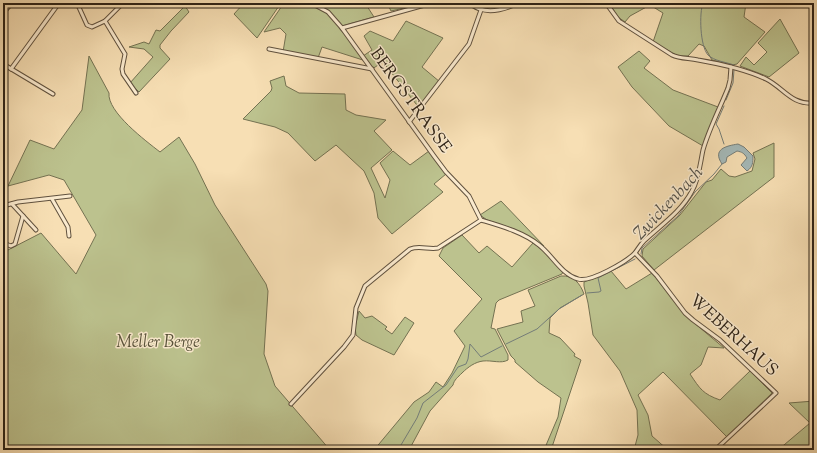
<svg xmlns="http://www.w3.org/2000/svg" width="817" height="453" viewBox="0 0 817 453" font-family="'Sorts Mill Goudy',serif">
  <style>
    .green { fill: #bcc28e; stroke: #747252 }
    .water { fill: #a4b9b9; stroke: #747d78 }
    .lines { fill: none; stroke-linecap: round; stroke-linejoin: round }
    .stream { stroke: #747d78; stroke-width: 1 }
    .minor-casing { stroke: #60513e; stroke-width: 5 }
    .minor { stroke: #faeace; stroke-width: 3 }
    .labels { text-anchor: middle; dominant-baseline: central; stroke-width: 3; stroke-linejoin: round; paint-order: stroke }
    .street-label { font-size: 17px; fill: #2d2216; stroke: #faeace }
    .park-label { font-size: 17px; font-style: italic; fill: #58523a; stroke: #faeace }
    .water-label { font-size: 18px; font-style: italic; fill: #514f47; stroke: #faeace }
  </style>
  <rect width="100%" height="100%" fill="#f7dfb4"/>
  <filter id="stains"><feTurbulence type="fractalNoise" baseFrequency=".005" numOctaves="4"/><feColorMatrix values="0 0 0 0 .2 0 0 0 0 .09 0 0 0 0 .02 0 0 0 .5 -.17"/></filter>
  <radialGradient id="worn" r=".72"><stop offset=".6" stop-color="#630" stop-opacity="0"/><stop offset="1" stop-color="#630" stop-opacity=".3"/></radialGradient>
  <g class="green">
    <polygon points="244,3 281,3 257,38 234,14"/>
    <polygon points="284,3 365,3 374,17 342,26 339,28 363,56 372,50 364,36 370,31 393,41 406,21 443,38 422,67 440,82 420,109 383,62 372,69 366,61 322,47 318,58 283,52 286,34 280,28 264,32"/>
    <polygon points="387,3 426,3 391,11"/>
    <polygon points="609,3 746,3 744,17 765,32 737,64 732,65 712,60 704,46 699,44 688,56 678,56 653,42 663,13 650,5 630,16 625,22 618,17"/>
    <polygon points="185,6 189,12 171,31 160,45 160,48 170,59 139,92 130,83 153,57 144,49 129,47 144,42 149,44 156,30 160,31"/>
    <polygon points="780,19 799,53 769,77 740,66 746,57 754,65 767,52 758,43"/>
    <polygon points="639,51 650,61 644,68 673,90 718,107 703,146 669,126 632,87 618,67"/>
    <path d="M89 56 109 93C107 112 146 141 160 152L179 137 195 164 215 205 266 284 268 291 264 354 275 386 330 450H3V258L6 251 41 233 76 274 96 235 64 180 49 175 8 186 30 140 54 149 82 110Z"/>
    <polygon points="284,76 286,86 299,93 345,94 346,110 356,115 386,120 374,131 392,150 371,168 385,198 390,180 380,163 393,151 410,165 429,151 446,174 434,184 443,192 392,234 378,218 374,193 364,171 336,145 315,161 288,133 275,127 243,119 271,91 272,88 270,81"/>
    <polygon points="774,143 774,177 654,270 642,256 643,249 680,215 706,182 712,180 721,169 729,176 735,177 752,171 755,159 753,153"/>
    <polygon points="501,201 544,246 514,229 487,220 480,215"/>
    <path d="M462 235 479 253 487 246 512 267 533 243 544 251 563 271 562 274 499 300 496 303 491 328 495 329 508 355V360C501 364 492 360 483 361 475 362 468 367 462 373 458 377 454 380 453 385L430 411 409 450H374L414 402 429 392 436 382 443 387 452 373 465 346 454 331 482 299 439 256 443 248Z"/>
    <path d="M611 271 626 289 652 273 686 316 724 348 708 347 701 365 690 374C700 389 703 394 720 400L750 371 772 393 727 437 663 372 638 395 648 415 652 436 668 450H634L638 435 637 410 620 371 593 335 588 303 584 286V282L598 277Z"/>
    <path d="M561 276C573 275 580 283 584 294L560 308 550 318 549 333 560 338 575 354 574 356 581 360 551 450H544L558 417 561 398 538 382 515 362V360L511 356 497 329 523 322 521 311 535 306 528 290Z"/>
    <polygon points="359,311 365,318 372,316 387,327 385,329 392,334 405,317 414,323 394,355 362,340 356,335 355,327"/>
    <polygon points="814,401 814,450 778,450 810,423 789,403"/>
  </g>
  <path class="water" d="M738 144 744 147 753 156C753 162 753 167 747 171L741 165 747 158C744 153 742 152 737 151L727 157 726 162 722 164C712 149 726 146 738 144Z"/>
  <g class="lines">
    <g class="stream">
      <path d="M703 3C699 13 700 46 708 55 714 61 726 62 734 65"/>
      <polyline points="726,100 733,83 734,70"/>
      <polyline points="724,106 716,124 719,129 724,144"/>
      <polyline points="641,254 642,248 678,216 695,192 714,174 722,164"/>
      <polyline points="587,293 599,292 601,291 598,278 635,259"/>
      <polyline points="506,344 537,329 559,309 582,295"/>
      <polyline points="398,450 417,418 423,403 446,385 458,367 466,364 468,359 470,344 481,357 502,346"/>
    </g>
    <g class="minor-casing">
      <g id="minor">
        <polyline points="77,3 87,25 92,27 105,21 125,54 122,69 123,74 136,93"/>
        <path d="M311 3 328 12 342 28 434 156 446 172 469 196 481 220C501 226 523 232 539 245 553 256 561 274 578 279 590 283 626 262 635 253 638 249 640 245 644 241 661 225 681 212 692 191 699 179 700 164 703 150 709 129 720 108 728 88L730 80 731 67"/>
        <path d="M469 3C472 5 476 8 480 9 491 13 508 9 517 3"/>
        <path d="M606 3 619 21 672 55C680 59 689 58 698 60 721 64 745 69 766 79 784 88 791 105 814 103"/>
        <polyline points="3,13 12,3"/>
        <polyline points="105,21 120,6"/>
        <polyline points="342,28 432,3"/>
        <polyline points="269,49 372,69"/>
        <polyline points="3,64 53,94"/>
        <polyline points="11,69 59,3"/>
        <polyline points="409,122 469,44 481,10"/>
        <polyline points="52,199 68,227 69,236"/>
        <polyline points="12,204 36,230"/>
        <polyline points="3,206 18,202 70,196"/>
        <polyline points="3,243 11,246 15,244 23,216"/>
        <polyline points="635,253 657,276 685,313 693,320 720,340 776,393 715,450"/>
        <path d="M291 404 344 347 353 335 356 308 365 286 410 249C419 245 429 250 438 248L481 220"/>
      </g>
    </g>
    <use href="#minor" class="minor"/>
  </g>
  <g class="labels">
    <g class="street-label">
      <text transform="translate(410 101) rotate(54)">BERGSTRASSE</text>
      <text transform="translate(733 336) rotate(42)">WEBERHAUS</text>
    </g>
    <g class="park-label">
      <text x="158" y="343">Meller Berge</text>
    </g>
    <g class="water-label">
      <text transform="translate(669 204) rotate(-47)">Zwickenbach</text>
    </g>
  </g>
  <rect width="817" height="453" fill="none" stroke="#f7dfb4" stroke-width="16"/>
  <rect x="4" y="4" width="809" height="445" fill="none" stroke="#2d2216" stroke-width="2"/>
  <rect x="8" y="8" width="801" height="437" fill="none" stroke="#2d2216"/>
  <rect width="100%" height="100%" filter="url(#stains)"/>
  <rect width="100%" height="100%" fill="url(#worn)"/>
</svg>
